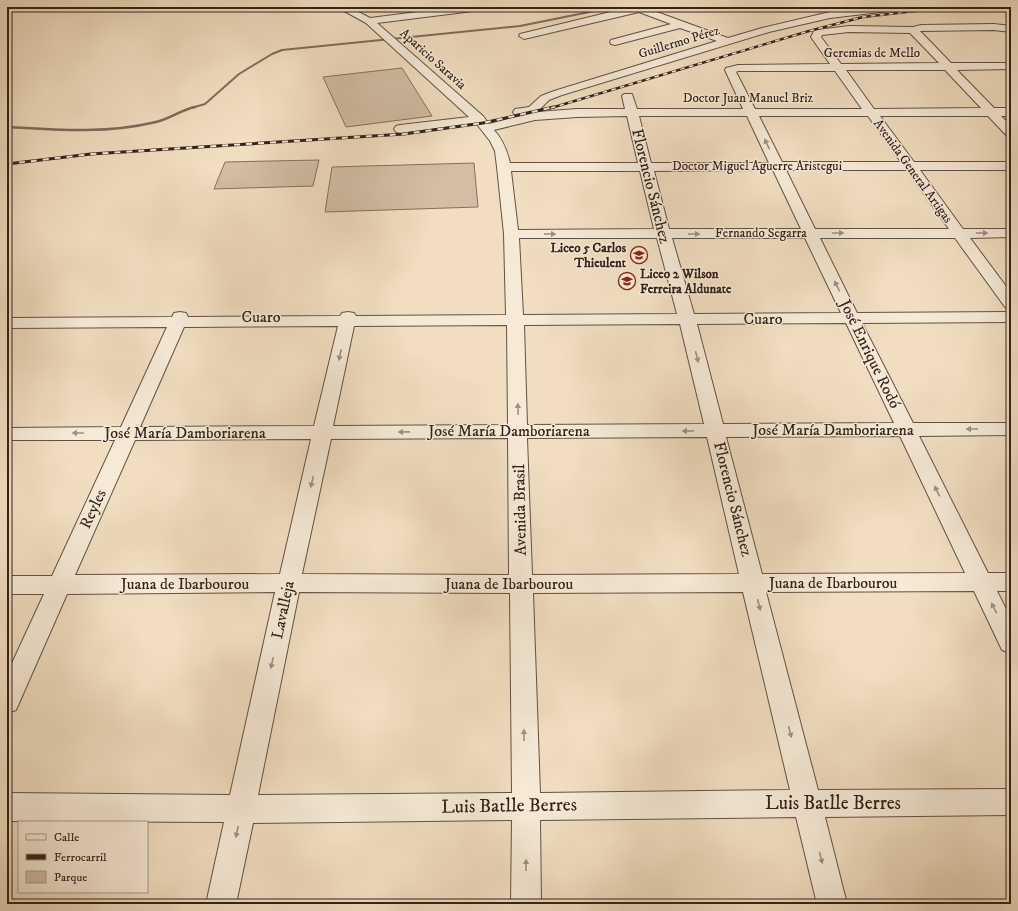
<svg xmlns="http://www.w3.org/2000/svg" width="1018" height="911" viewBox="0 0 1018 911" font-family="'IM FELL DW Pica',serif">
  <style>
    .green { fill: #d1bea5; stroke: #827060 }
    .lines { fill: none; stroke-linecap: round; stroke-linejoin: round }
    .stream-far1 { stroke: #7e6c5d; stroke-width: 2 }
    .stream { stroke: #7e6c5d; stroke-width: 2.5 }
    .minor-casing { stroke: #625144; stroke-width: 2 }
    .minor { fill: #f6ead7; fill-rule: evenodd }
    .rail-far1-casing { stroke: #32221b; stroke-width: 2.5 }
    .rail-casing { stroke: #32221b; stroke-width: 3 }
    .rail-far1 { stroke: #f6ead7; stroke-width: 1.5; stroke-dasharray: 4.5; stroke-linecap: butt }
    .rail { stroke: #f6ead7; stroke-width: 2; stroke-dasharray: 6; stroke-linecap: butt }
    .oneway { fill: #9e9082 }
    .labels { text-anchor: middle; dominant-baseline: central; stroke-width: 3; stroke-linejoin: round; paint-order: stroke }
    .far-street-label { font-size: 13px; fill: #32221b; stroke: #f6ead7 }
    .far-poi-label { font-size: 13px; font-weight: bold; fill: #32221b; stroke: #f6ead7; text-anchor: end }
    .street-label { font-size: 16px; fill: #32221b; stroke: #f6ead7 }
    .near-street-label { font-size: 19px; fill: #32221b; stroke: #f6ead7 }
  </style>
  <rect width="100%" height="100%" fill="#f1dec1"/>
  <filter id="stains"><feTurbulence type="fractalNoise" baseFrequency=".005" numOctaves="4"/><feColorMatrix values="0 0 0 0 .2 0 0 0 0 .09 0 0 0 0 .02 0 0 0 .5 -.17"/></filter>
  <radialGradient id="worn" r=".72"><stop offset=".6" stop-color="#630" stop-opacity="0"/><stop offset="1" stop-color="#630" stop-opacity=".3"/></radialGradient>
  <g class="green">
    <polygon points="402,68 432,116 346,127 323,77"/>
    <polygon points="319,160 313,186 214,189 225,162"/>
    <polygon points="474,163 478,207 325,212 332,167"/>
  </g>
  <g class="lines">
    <polyline class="stream-far1" points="191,108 205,104 239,74 272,54 282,50 520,26 614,7"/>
    <path class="stream" d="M7 127C57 130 106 134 156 122 169 119 181 110 195 107"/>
    <g class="minor-casing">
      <path id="minor" d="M337 7H349L370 18 458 7H486L481 10 377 23 483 116 489 124 527 114 515 115 513 112 515 109 529 107 541 96 554 91 717 41 680 28 615 45 611 44 610 42 611 40 671 24 639 12 524 39 519 36 520 34 631 7H643L728 38 762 28 830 12 873 7H902L897 10 830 18 769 32 562 95 549 100 537 112 577 109H625L622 96 624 94H632L637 109H743L725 70 726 68 738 65 830 64 811 37 814 31 817 30 849 26 913 27 921 25 994 24 1011 26V32L994 30 920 31 951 63H1011V69L957 70 994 108H1011V116H1001L1011 126V137L1007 136 988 116H880L914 162H1011V170H920L963 229H1011V237L970 238 1011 293V309L1005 307 955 238H820L857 313 1011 312V322L862 323 913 423H1011V435L919 436 988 573H1011V591H997L1011 619V653L1002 650 974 591 766 592 818 790 1011 789V815L825 817 847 904H817L796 817 540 820 541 904H511L512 820 253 823 236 904H206L224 822 7 821V793L230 795 275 592 67 594 16 710 7 713V674L44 594H7V576H52L115 440H7V428L121 427 167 327 7 328V318L172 317 174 313 180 312 186 313 188 317 340 316 342 313 348 312 354 313 356 316 506 315 504 234 497 167 495 151 490 141 476 123 400 133 396 132 394 129 396 126 400 125 469 117 366 23ZM849 32 910 33 939 63 841 64 821 37 822 35ZM846 70H945L981 108 874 109ZM738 71H835L862 109H755L736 72ZM627 116 638 163H510C507 150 503 140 494 130L535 120 577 117ZM639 116H747L769 163H651ZM759 116H868L901 162H782ZM773 170 801 229H669L654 171ZM786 170H907L949 229H815ZM511 171H640L654 229 518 230ZM519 238H657L677 314 523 315ZM672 238H805L841 313 694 314ZM846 323 894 423 723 424 697 324ZM680 324 704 424 527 425 524 325ZM507 325 508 425 333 426 354 326ZM338 326 314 426 140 427 184 327ZM900 436 965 573 762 574 726 437ZM707 437 739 574 532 575 527 438ZM508 438 509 575 302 574 331 439ZM311 439 280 574 75 575 135 440ZM299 592 510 593 512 793 258 795ZM743 592 790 790 540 793 533 593Z"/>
    </g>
    <use href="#minor" class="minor"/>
    <g class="rail-far1-casing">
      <polyline id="rail-far1" points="551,108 809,31 863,17 932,9 1011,9"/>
    </g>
    <g class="rail-casing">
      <polyline id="rail" points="7,164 91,154 404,134 483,123 554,107"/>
    </g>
    <use href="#rail-far1" class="rail-far1"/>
    <use href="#rail" class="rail"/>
  </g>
  <defs><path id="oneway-solid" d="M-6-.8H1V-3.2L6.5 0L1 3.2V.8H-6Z"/></defs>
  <g class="oneway">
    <use href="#oneway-solid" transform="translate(767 144) rotate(-116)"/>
    <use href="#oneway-solid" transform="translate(838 233)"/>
    <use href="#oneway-solid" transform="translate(982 233)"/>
    <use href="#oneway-solid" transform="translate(550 234)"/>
    <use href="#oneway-solid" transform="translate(694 234)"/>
    <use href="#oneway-solid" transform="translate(837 286) rotate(-116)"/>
    <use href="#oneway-solid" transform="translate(340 355) rotate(102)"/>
    <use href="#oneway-solid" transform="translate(697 357) rotate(76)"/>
    <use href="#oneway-solid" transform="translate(518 409) rotate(-92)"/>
    <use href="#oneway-solid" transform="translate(972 429) rotate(180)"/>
    <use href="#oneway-solid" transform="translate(688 431) rotate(180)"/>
    <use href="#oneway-solid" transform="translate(404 432) rotate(179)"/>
    <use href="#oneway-solid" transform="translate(78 433) rotate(180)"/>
    <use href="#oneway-solid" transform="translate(312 482) rotate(103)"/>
    <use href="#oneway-solid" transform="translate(937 491) rotate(-116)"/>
    <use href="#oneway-solid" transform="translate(759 605) rotate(76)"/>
    <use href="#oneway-solid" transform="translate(994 608) rotate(-116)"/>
    <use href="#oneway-solid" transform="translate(272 663) rotate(102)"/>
    <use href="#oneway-solid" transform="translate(790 732) rotate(76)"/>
    <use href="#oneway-solid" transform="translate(524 735) rotate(-91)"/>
    <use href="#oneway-solid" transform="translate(237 832) rotate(102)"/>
    <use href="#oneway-solid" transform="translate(821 858) rotate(76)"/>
    <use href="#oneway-solid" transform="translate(526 865) rotate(-90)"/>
  </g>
  <defs>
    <g id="school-ring" transform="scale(0.9)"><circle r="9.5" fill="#f6ead7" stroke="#8f2418" stroke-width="1.5"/><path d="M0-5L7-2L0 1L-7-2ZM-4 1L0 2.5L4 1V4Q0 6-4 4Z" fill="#8f2418"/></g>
  </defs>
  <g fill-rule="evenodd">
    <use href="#school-ring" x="639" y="255"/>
    <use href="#school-ring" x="627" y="281"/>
  </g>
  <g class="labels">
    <g class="far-street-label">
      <text transform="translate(679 42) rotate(-17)">Guillermo Pérez</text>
      <text x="872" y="53">Geremias de Mello</text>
      <text transform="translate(433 59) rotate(42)">Aparicio Saravia</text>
      <text x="748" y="98">Doctor Juan Manuel Briz</text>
      <text x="757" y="166">Doctor Miguel Aguerre Aristegui</text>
      <text transform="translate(913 171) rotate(54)">Avenida General Artigas</text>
      <text x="761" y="233">Fernando Segarra</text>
    </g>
    <g class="far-poi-label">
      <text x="626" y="248">Liceo 5 Carlos<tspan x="626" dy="15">Thieulent</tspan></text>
      <text x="640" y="274" text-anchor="start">Liceo 2 Wilson<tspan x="640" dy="15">Ferreira Aldunate</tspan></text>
    </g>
    <g class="street-label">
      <text transform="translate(651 186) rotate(76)">Florencio Sánchez</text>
      <text x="261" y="317">Cuaro</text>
      <text x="763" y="319">Cuaro</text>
      <text transform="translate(870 354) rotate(64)">José Enrique Rodó</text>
      <text x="833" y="430">José María Damboriarena</text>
      <text x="509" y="431">José María Damboriarena</text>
      <text x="185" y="433">José María Damboriarena</text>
      <text transform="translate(733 499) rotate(76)">Florencio Sánchez</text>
      <text transform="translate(93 509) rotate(-65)">Reyles</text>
      <text transform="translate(520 510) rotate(-91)">Avenida Brasil</text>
      <text x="833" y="583">Juana de Ibarbourou</text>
      <text x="185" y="584">Juana de Ibarbourou</text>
      <text x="509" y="584">Juana de Ibarbourou</text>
      <text transform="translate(283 610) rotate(-78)">Lavalleja</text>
    </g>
    <g class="near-street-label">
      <text x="833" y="803">Luis Batlle Berres</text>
      <text transform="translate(509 806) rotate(-1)">Luis Batlle Berres</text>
    </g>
  </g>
  <rect width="1018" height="911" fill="none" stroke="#f1dec1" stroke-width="24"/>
  <rect x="8" y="8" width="1002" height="895" fill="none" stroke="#32221b" stroke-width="2"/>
  <rect x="12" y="12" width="994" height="887" fill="none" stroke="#32221b"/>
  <rect x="18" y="821" width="130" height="72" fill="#f6ead7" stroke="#a89a8c"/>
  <rect x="26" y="834" width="20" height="6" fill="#f6ead7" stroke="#a89a8c"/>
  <text x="54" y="841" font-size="12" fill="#32221b">Calle</text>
  <rect x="26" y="854" width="20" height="6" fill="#32221b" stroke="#a89a8c"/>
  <text x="54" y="861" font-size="12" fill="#32221b">Ferrocarril</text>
  <rect x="26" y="871" width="20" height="12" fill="#d1bea5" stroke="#a89a8c"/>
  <text x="54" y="881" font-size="12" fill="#32221b">Parque</text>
  <rect width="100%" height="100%" filter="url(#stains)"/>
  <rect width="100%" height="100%" fill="url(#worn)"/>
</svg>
